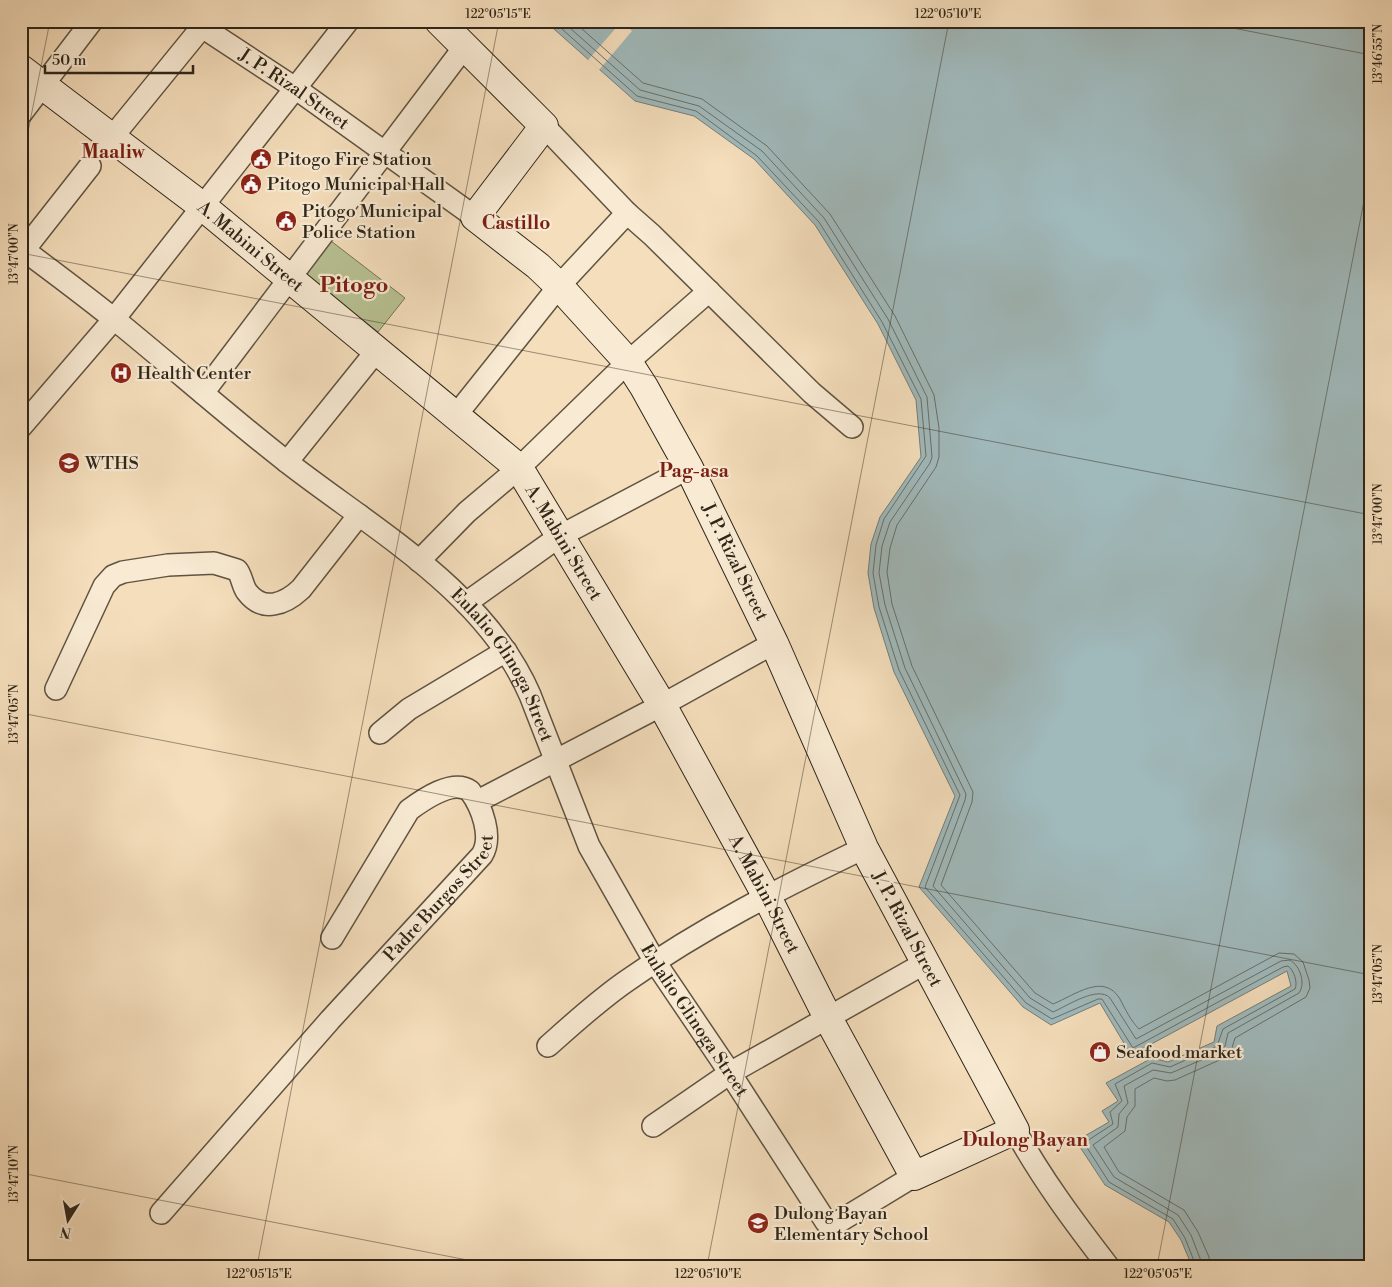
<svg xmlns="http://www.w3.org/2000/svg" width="1392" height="1287" viewBox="0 0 1392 1287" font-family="'Libre Bodoni',serif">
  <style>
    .green { fill: #b8c293; stroke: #737456 }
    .water { fill: #a0b9bb; stroke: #727e7a }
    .pier { fill: #f5debc }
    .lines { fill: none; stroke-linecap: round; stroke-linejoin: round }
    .shore { stroke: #676f6a; stroke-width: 1 }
    .street-casing { stroke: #605341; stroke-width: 24 }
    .secondary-casing { stroke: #2e2518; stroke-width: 30 }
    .street { stroke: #f8ead3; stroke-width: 21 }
    .secondary { stroke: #f8ead3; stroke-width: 28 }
    .ticks { fill: none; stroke: #2e2518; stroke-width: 1; stroke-opacity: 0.45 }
    .labels { text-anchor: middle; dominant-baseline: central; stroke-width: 4.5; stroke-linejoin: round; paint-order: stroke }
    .street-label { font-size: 18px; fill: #2e2518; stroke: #f8ead3 }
    .poi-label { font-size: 18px; fill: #2e2518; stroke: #f8ead3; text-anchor: start }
    .neighbourhood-label { font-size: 19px; font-weight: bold; fill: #7a1f14; stroke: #f8ead3 }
    .district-label { font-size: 22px; font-weight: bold; fill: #7a1f14; stroke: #f8ead3 }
    .neatline { fill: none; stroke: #2e2518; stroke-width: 2 }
    .ticks-label { font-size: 12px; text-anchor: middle; fill: #2e2518 }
  </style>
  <rect width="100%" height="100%" fill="#f5debc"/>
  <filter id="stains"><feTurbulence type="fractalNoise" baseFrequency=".004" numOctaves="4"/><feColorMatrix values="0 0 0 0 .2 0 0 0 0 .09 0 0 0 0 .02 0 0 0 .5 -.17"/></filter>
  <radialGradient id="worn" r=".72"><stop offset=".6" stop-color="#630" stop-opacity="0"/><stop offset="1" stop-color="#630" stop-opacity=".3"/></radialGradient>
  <polygon class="green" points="331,241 405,298 378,332 305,275"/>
  <polygon class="water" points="545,21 1371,21 1371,1266 1192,1266 1181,1240 1169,1222 1105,1185 1076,1141 1109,1122 1102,1111 1118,1101 1106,1083 1152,1058 1168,1062 1214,1042 1217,1026 1291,986 1287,971 1131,1055 1100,1003 1051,1025 1023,1007 919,887 955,796 894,672 874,608 868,573 871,544 880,517 921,457 916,400 878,324 815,225 754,159 694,116 635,101"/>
  <polygon class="pier" points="622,21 632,31 599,70 588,60"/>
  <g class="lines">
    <g class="shore">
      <path d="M553 21 637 96 696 111 757 156 819 222 882 322 921 399 926 456 884 519 876 545 873 573 879 607 899 670 960 795 925 887 1026 1003 1052 1019 1098 999H1102L1133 1048 1283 967 1288 966C1294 970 1298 983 1295 989L1223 1029 1217 1046 1170 1067 1152 1063 1115 1084 1122 1101 1110 1112 1113 1124 1084 1143 1109 1182 1173 1219 1185 1238 1196 1266"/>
      <path d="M562 21 640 90 699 106 762 151 824 218 888 319 927 397 932 457 930 463 890 522 882 546 879 573 885 605 905 668 966 794 965 800 933 886 1030 998 1053 1012C1067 1006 1098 985 1110 998L1136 1039 1281 961 1290 960C1300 966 1306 983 1299 993L1228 1033 1225 1046 1220 1052 1171 1073 1153 1070 1124 1086 1128 1103 1119 1114 1118 1127 1093 1145 1114 1177 1178 1215 1191 1235 1203 1266"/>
      <path d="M573 21 643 83 702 99 767 146 830 214 895 316 934 395 939 428V457L936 467 897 525 890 548 887 572 892 604 912 666 973 792 972 802 941 885 1035 993 1053 1004C1075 995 1104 972 1120 999 1125 1009 1131 1021 1139 1029L1279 953 1294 954 1303 962 1309 980 1310 988 1306 997 1235 1038 1231 1051 1224 1058 1175 1080 1167 1081 1154 1078 1135 1089V1106L1127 1117 1125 1131 1104 1147 1119 1172 1184 1210 1198 1232 1209 1257 1210 1266"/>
    </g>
    <g class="street-casing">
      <g id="street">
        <path id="s1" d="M193 21 295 88 475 217"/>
        <polyline points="21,114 92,21"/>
        <polyline points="544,126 627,213 652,235 812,393 852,427"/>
        <polyline points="105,146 202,27"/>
        <path id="s2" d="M21 248C52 271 84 295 114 319 172 366 228 416 287 462 373 529 485 591 530 695L589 846 655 962 730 1073 826 1222 831 1225 835 1224 914 1176"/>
        <polyline points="24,250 90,166"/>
        <polyline points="203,393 465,46"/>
        <polyline points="457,414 559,286 627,213"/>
        <polyline points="21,427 114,319 348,21"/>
        <polyline points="287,462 378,349"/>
        <polyline points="419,561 467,512 519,468 628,362 709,291"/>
        <polyline points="466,603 560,536 689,468"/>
        <path d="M56 689 104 586 113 576 123 572 168 565 214 563 237 570C242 576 242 585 247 592 263 613 285 604 301 589L359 515"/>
        <polyline points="380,733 409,709 506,651"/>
        <polyline points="478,801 662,705 774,643"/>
        <path d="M548 1046C574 1023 600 999 628 980 702 928 783 887 864 848"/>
        <polyline points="653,1126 730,1073 925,963"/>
        <path d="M1015 1130C1042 1179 1074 1222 1108 1266"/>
        <path id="s3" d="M161 1213 330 1020 482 855C493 837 482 807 470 791 453 779 424 799 409 810L332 938"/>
      </g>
    </g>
    <g class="secondary-casing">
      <g id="secondary">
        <path id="s4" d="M21 69 202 206 519 468 662 705 766 895 828 1018 914 1176 1015 1130 864 848 774 643 689 468 644 387 628 362 559 286 538 266 475 217 544 126 439 21"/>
      </g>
    </g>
    <use href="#street" class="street"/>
    <use href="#secondary" class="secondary"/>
  </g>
  <path class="ticks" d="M1197 21 1371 55M21 167 50 21M21 253 1371 515M21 713 1371 975M21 1173 498 1266M257 1266 499 21M707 1266 949 21M1157 1266 1371 165"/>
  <defs>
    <g id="civic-disc" transform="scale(1.125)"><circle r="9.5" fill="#8f2418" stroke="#f8ead3"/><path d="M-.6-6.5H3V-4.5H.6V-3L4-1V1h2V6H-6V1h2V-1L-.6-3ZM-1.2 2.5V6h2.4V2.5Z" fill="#fff"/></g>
    <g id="hospital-disc" transform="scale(1.125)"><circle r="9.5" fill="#8f2418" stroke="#f8ead3"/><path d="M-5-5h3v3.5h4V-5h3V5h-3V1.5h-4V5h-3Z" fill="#fff"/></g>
    <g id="school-disc" transform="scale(1.125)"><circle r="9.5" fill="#8f2418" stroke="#f8ead3"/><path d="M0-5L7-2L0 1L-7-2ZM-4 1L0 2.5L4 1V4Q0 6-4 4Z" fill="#fff"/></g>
    <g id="shop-disc" transform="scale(1.125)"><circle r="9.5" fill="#8f2418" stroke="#f8ead3"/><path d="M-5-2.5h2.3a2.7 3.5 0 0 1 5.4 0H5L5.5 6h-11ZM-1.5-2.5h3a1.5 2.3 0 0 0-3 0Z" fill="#fff"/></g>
  </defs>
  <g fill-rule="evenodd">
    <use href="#civic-disc" x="261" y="159"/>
    <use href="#civic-disc" x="251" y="184"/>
    <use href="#civic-disc" x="286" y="221"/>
    <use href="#hospital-disc" x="121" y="373"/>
    <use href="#school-disc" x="69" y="463"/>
    <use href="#shop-disc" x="1100" y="1052"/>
    <use href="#school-disc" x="758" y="1223"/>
  </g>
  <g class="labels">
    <g class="street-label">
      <text stroke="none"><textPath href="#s1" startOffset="122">J. P. Rizal Street</textPath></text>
      <text stroke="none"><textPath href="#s4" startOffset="290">A. Mabini Street</textPath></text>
      <text stroke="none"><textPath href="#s4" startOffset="725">A. Mabini Street</textPath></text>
      <text transform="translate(735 562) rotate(64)">J. P. Rizal Street</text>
      <text stroke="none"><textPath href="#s2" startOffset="642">Eulalio Glinoga Street</textPath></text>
      <text stroke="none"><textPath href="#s4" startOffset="1130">A. Mabini Street</textPath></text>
      <text stroke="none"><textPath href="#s3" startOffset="421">Padre Burgos Street</textPath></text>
      <text transform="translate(907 929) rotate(62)">J. P. Rizal Street</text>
      <text stroke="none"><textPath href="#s2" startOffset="1048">Eulalio Glinoga Street</textPath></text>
    </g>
    <g class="poi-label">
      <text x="277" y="159">Pitogo Fire Station</text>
      <text x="267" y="184">Pitogo Municipal Hall</text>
      <text x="302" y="211">Pitogo Municipal<tspan x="302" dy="21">Police Station</tspan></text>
      <text x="137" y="373">Health Center</text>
      <text x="85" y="463">WTHS</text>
      <text x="1116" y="1052">Seafood market</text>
      <text x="774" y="1213">Dulong Bayan<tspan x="774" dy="21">Elementary School</tspan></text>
    </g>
    <g class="neighbourhood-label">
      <text x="113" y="152">Maaliw</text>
      <text x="516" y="223">Castillo</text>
      <text x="694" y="471">Pag-asa</text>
      <text x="1025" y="1140">Dulong Bayan</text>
    </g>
    <g class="district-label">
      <text x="354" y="285">Pitogo</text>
    </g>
  </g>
  <rect width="1392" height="1287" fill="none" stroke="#f5debc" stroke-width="55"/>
  <g transform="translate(68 1220) rotate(191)" stroke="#f8ead3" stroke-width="4" paint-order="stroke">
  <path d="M0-4L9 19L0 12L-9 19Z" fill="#2e2518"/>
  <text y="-8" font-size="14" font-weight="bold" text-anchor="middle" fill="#2e2518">N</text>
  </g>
  <path d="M45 65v8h148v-8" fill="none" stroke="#2e2518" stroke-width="2.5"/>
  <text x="52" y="65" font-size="15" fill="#2e2518" stroke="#f8ead3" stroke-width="4" paint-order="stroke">50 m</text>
  <rect x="28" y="28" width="1336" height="1232" class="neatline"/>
  <g class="ticks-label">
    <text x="498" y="18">122°05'15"E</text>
    <text x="948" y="18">122°05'10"E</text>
    <text transform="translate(1378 54) rotate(-90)" y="4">13°46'55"N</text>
    <text transform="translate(14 254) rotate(-90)" y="4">13°47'00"N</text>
    <text transform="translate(1378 514) rotate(-90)" y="4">13°47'00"N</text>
    <text transform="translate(14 714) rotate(-90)" y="4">13°47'05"N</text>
    <text transform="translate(1378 974) rotate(-90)" y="4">13°47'05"N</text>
    <text transform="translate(14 1174) rotate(-90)" y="4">13°47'10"N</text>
    <text x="259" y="1278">122°05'15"E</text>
    <text x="708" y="1278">122°05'10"E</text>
    <text x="1158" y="1278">122°05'05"E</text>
  </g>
  <rect width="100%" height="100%" filter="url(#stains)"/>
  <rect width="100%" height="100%" fill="url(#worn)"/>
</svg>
